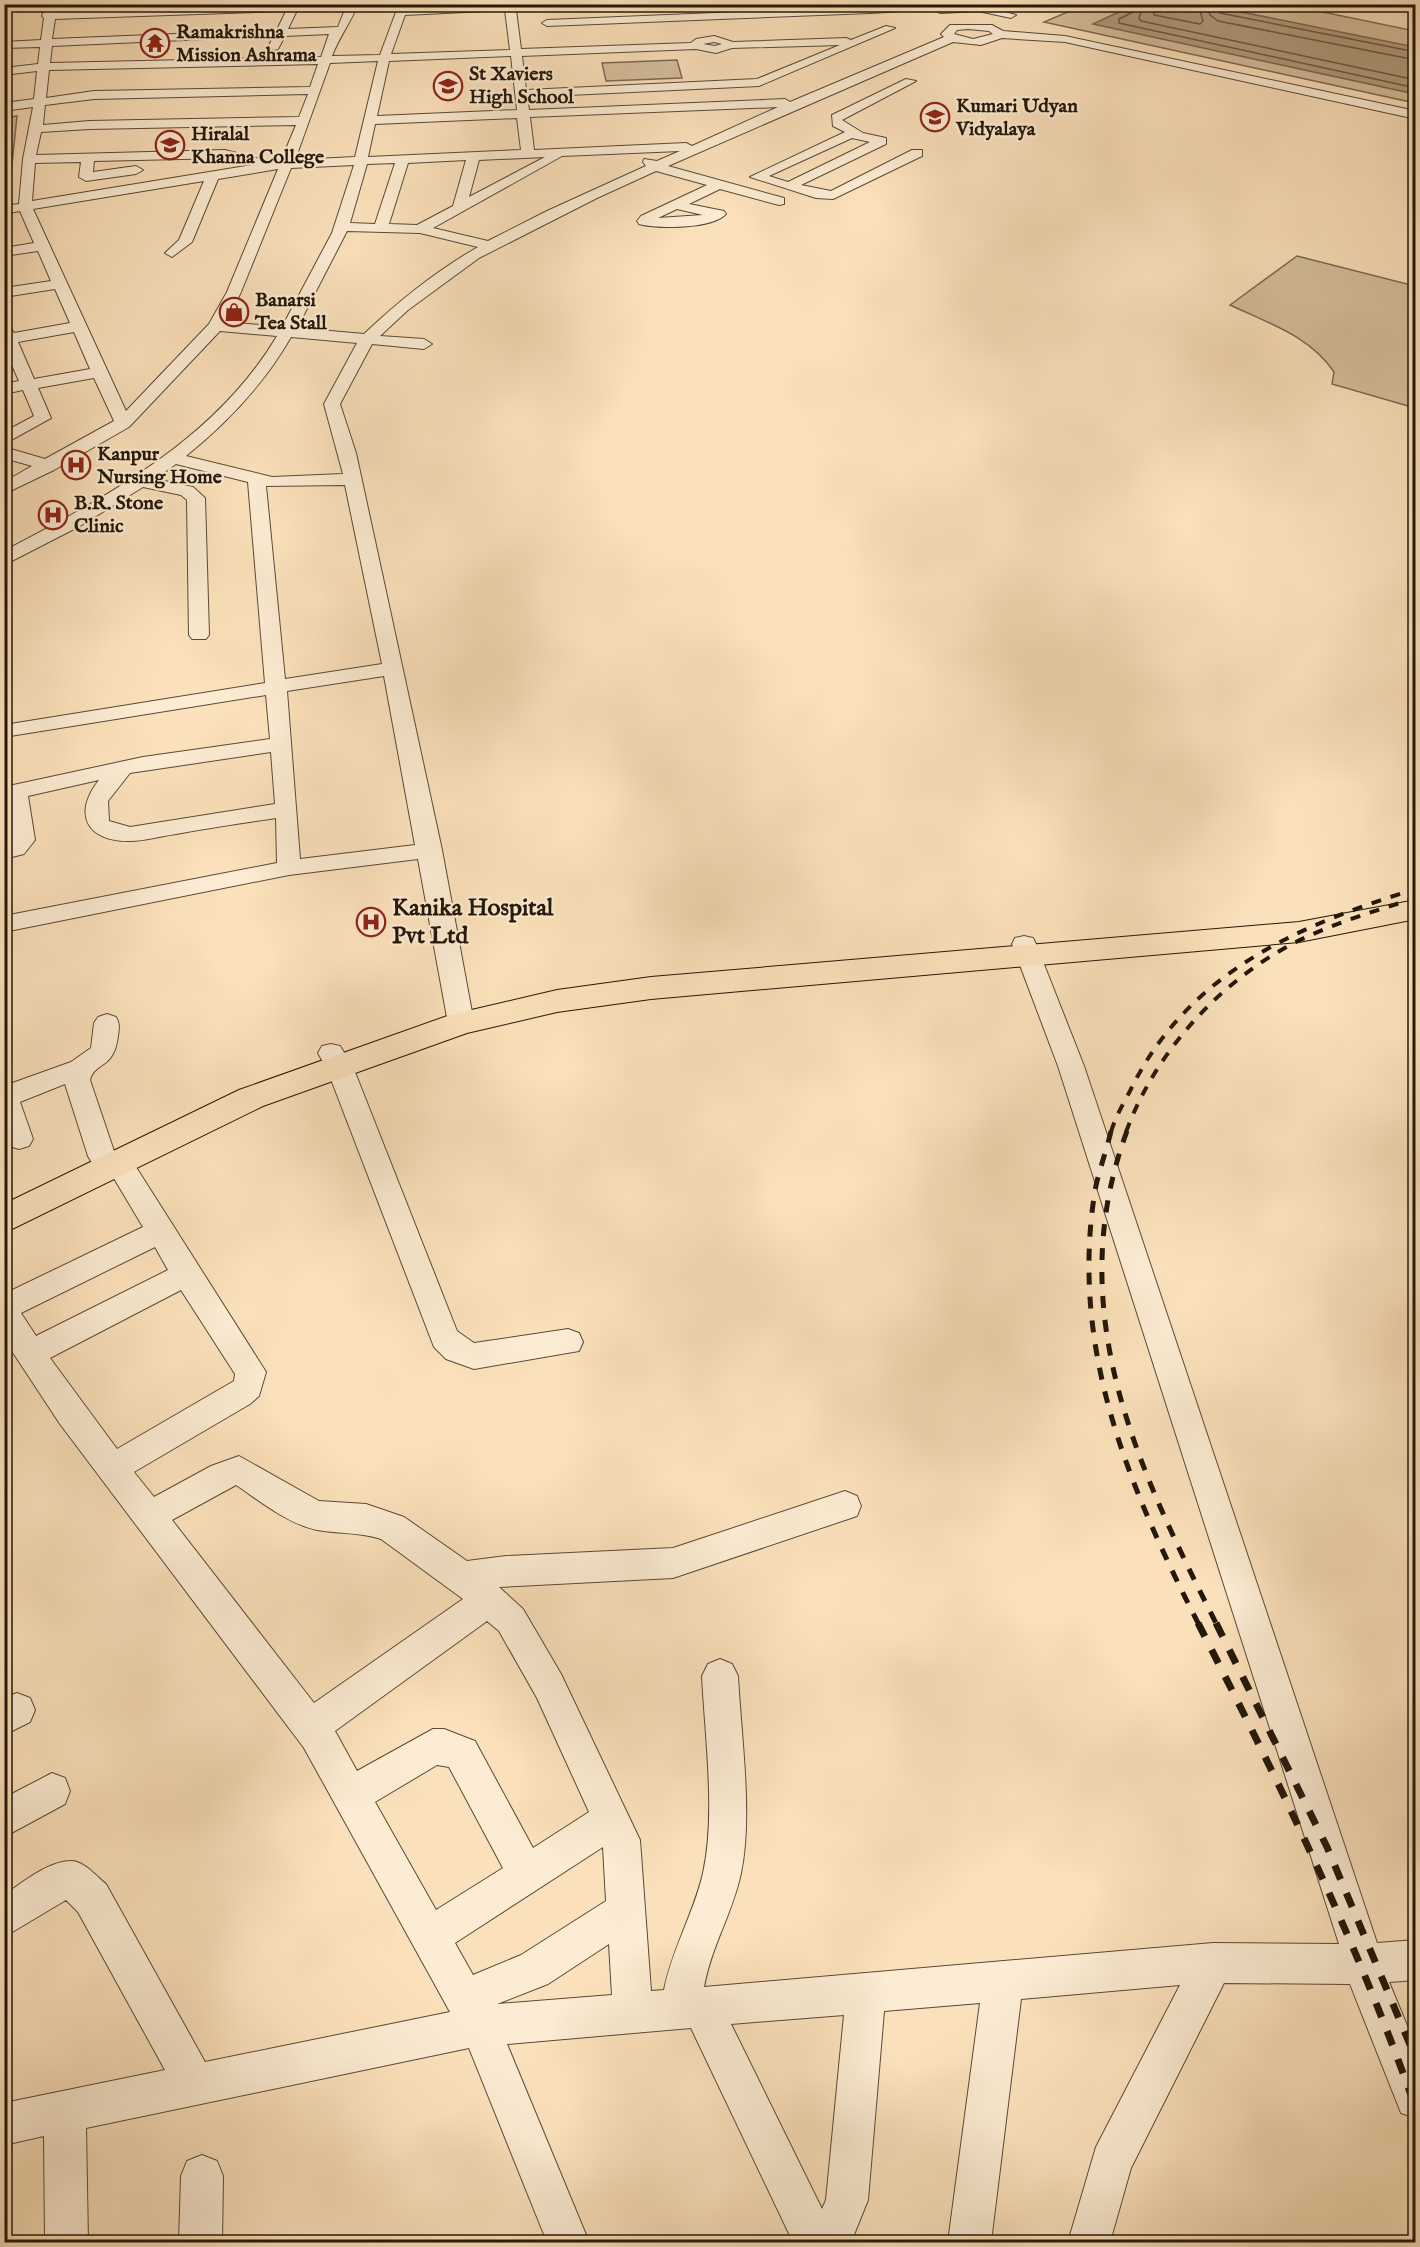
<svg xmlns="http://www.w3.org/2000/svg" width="1420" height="2247" viewBox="0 0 1420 2247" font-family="'IM FELL English',serif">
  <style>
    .green { fill: #d6bf9d; stroke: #7c6b53; stroke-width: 1.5 }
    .water { fill: #b29c7e; stroke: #79674f; stroke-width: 1.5 }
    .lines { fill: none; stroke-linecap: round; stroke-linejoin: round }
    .shore { stroke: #6a5a44; stroke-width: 1.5 }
    .minor-casing { stroke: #594a36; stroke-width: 2 }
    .major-casing { stroke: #231709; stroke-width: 2 }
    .minor { fill: #fcecd3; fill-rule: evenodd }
    .major { fill: #fbe1bb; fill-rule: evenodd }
    .rail-far2 { stroke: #231709; stroke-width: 4; stroke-dasharray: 10 10; stroke-linecap: butt }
    .rail-far1 { stroke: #231709; stroke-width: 5; stroke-dasharray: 12 12; stroke-linecap: butt }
    .rail { stroke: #231709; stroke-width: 7; stroke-dasharray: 15 15; stroke-linecap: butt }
    .labels { text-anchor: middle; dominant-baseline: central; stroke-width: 4.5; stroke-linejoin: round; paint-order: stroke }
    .far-poi-label { font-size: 20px; font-weight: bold; fill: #231709; stroke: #fcecd3; text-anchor: start }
    .poi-label { font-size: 24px; font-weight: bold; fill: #231709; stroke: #fcecd3; text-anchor: start }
  </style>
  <rect width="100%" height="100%" fill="#fbe1bb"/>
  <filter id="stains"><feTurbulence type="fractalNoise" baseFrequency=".00333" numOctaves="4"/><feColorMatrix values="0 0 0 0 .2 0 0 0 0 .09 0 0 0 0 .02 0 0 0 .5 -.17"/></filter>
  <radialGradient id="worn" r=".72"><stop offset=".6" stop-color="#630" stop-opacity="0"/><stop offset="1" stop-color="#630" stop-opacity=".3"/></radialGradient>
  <g class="green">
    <polygon points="1284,4 1415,31 1415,103 1044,22 1084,5"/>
    <polygon points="677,60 682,78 606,81 602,63"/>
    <polygon points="17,116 8,203 5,204 5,118"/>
    <path d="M1297 256 1415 286V408L1332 384 1334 372C1310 336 1268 323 1230 305Z"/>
  </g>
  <polygon class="water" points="1136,4 1207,5 1415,47 1415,94 1093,24"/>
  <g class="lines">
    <g class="shore">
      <polyline points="1136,4 1135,11 1119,19 1119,23 1416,88"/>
      <polyline points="1144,4 1139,18 1141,21 1416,80"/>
      <polyline points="1153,4 1154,15 1200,24 1203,21 1198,4"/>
      <polyline points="1207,4 1210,15 1218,21 1416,60"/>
      <polyline points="1215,4 1220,13 1416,52"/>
    </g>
    <g class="minor-casing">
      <g id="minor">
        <path d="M46 4H56L55 12 297 6 298 8 288 29 338 27 347 4H358C350 24 339 37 332 56L380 55 396 12 401 9 580 4 575 7 516 10 521 49 691 43 696 39 714 36 733 42 846 38 851 40 886 26 895 28 759 86 527 97 529 110 785 99 790 102 944 37 941 34 950 25H992L1003 31 1065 36 1416 111V119L1065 42 1002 38 981 45 953 42 668 166 784 198V204L779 205 720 189 689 204 724 211 726 214C712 229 658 229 639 224L637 221 641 216 707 185 656 171 597 198 479 258 408 310 380 336 424 339 432 344 424 349 372 344 340 404 356 453 442 850 474 1023 470 1029 461 1032 452 1029 448 1023 418 859 289 875 4 932V916L277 863 276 818C243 823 209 828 176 834 161 836 145 841 130 841 87 842 72 814 99 780L28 796 35 840 24 854 4 859V845L12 839 4 787 143 757 270 739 266 695 4 737V725L265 683 248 482 176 464 155 479 193 487 205 498 209 635 206 639H192L189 635 187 500 181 495 143 487 80 526 4 565V551C107 497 216 439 277 336L220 331 129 427 54 470 4 494V482L32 466 4 458V447L45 459 114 421 94 378 38 388 51 418 4 444V432L34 416 23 390 4 394V384L19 381 4 347V324L9 325 14 333 70 323 55 289 4 297V288L51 281 38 251 4 256V248L34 243 20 211 4 214V206L19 204 23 159 33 107 4 111V103L34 99 37 71 4 75V68L38 64 40 47 4 48V42L41 40 44 18 42 16ZM505 10 510 50 391 54 405 15ZM286 11 277 30 52 39 55 19ZM968 29 989 31 993 34 973 39 954 34 957 30ZM329 34 321 57 50 63 52 46 274 36 268 47 274 50 278 49 285 36ZM714 42 722 44 715 46 703 44ZM840 45 757 79 526 90 522 56 696 49 716 53 732 48ZM511 56 517 110 377 116 389 61ZM378 61 355 157 295 160 330 63ZM318 64 310 87 94 91 46 98 49 70ZM308 94 299 117 89 121 43 125 45 105 94 99ZM778 107 692 146 686 143 534 150 530 117ZM517 118 521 150 368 157 375 124ZM296 125 281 161 271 162 225 150 36 155 41 132 89 129ZM680 151 657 161 644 159 643 162 646 166 547 211 488 241 433 228 562 156ZM545 157 469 197 479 160ZM225 158 252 165 32 201 35 163 81 162 79 177 86 181 136 174 143 170 136 166 93 172 94 161ZM466 160 453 206 417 225 389 224 408 163ZM395 163 375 224 350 223 367 164ZM354 165 332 233 282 327 226 322 241 292 291 168ZM278 169 227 292 209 324 126 411 33 209 204 181 179 240 165 253 172 257 192 242 218 179ZM677 209 703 215 658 218ZM347 231 420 233 478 247C436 271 399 301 364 334L297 328ZM74 332 90 369 34 379 18 342ZM291 337 357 343 324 404 343 474 272 477 186 456C228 422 264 384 291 337ZM345 485 382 664 285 679 266 486ZM384 676 415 845 300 859 287 691ZM271 752 275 804 130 827 109 821 108 801 130 773Z"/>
        <polygon points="862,4 902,5 907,8 902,11 871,13 547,26 542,23 547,20 864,7"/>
        <polygon points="978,5 1016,15 1011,18 978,11 940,13 935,10 940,7"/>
        <path d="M906 79 916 81 842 120 863 133 886 138V144L801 185 831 191 912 150H922V156L833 199 816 198 750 177 845 132 833 126 832 115ZM852 138 870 142 788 182 769 176Z"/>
        <path d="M1024 936 1033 938 1036 944 1084 1066 1377 1943 1416 1940V1980L1389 1982 1416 2047V2118L1401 2113 1350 1984 1224 1983 1131 2168 1110 2242H1068L1096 2147 1180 1985 1021 1999 991 2242H948L980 2003 884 2011 868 2200 851 2242H793L691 2028 507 2044 589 2242H547L469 2048 86 2128 88 2242H45L44 2136 4 2145V2103L165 2070 78 1912 66 1900 4 1937V1895C22 1883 48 1861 71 1861 84 1861 96 1876 106 1884L205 2062 450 2012 304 1748 60 1424 4 1339V1294L143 1227 106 1165 92 1163 88 1156 65 1084 20 1102 33 1139 29 1146 19 1149 9 1146 4 1136V1086L71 1062 91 1048 94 1023 98 1017 107 1014 116 1017C120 1024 119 1028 118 1036 114 1070 95 1061 90 1080L115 1154 129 1156 266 1372 259 1396 250 1404 134 1472 154 1497 211 1466 239 1456 319 1501 366 1504 404 1517 467 1561 506 1556 673 1548 845 1491 857 1496 861 1506 857 1516 673 1578 499 1587 523 1609 561 1674 640 1840 651 1991 664 1990C672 1949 694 1913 703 1873 716 1814 705 1737 702 1676L708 1664 720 1659 732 1664 738 1676C741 1735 753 1817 741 1873 733 1912 711 1947 704 1987L1213 1943 1339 1944 1058 1066 1012 944 1015 938ZM155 1247 168 1270 36 1336 21 1313ZM181 1290 235 1374 234 1381 117 1449 50 1358ZM236 1485C260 1501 288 1524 317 1530 339 1534 360 1532 381 1539L463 1599 314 1703 172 1520ZM487 1621 499 1631 537 1698 589 1812 533 1848 475 1741 444 1729H433L357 1771 335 1731ZM437 1765 449 1767 503 1868 436 1910 375 1802ZM603 1847 606 1901 521 1955 473 1975 455 1943ZM609 1944 612 1995 497 2004 548 1984ZM844 2015 826 2200 822 2209 731 2024Z"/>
        <polygon points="331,1044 340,1046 353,1067 457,1331 474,1343 568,1329 579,1333 583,1342 579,1351 474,1369 446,1359 434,1347 327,1069 318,1053 322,1046"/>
        <polygon points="17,1693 30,1698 35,1710 30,1722 4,1735 4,1698"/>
        <polygon points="52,1773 65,1778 70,1791 65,1804 4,1837 4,1798"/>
        <polygon points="202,2155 217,2161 223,2176 222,2242 179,2242 181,2176 187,2161"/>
      </g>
    </g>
    <g class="major-casing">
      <polygon id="major" points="1416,900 1416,919 1299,942 651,999 557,1012 467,1033 263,1106 4,1233 4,1204 239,1090 450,1015 557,990 651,977 1299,922"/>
    </g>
    <use href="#minor" class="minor"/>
    <use href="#major" class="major"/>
    <g class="rail-far2">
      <path d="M1111 1132C1115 1118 1123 1104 1130 1091 1187 973 1298 925 1416 889"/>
      <path d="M1126 1132C1155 1053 1217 984 1292 944 1331 924 1374 911 1416 898"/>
    </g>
    <g class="rail-far1">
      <path d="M1111 1131C1106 1153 1097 1175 1094 1197 1071 1353 1130 1489 1199 1625"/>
      <path d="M1127 1131C1061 1309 1137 1467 1217 1625"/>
    </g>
    <g class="rail">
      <path d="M1198 1623C1279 1782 1357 1941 1416 2109"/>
      <polyline points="1216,1623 1327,1847 1416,2059"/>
    </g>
  </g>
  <defs>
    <g id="temple-ring" transform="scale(1.5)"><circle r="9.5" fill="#fcecd3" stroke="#8f2418" stroke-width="1.5"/><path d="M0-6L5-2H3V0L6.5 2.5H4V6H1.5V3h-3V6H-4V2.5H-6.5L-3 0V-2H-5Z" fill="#8f2418"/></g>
    <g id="school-ring" transform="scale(1.5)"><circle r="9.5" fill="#fcecd3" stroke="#8f2418" stroke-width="1.5"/><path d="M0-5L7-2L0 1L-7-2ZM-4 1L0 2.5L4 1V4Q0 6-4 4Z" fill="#8f2418"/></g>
    <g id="university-ring" transform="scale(1.5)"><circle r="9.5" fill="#fcecd3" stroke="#8f2418" stroke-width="1.5"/><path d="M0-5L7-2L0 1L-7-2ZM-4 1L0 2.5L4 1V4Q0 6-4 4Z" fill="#8f2418"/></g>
    <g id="shop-ring" transform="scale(1.5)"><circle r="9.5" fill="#fcecd3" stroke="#8f2418" stroke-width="1.5"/><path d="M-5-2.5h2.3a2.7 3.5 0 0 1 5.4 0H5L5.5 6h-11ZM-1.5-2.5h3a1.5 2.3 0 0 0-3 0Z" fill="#8f2418"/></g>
    <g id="hospital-ring" transform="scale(1.5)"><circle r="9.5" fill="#fcecd3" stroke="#8f2418" stroke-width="1.5"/><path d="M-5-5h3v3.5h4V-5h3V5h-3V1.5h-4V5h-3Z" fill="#8f2418"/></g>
  </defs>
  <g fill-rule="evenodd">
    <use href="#temple-ring" x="155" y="43"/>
    <use href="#school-ring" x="448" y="86"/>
    <use href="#school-ring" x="935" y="117"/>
    <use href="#university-ring" x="170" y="145"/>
    <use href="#shop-ring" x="234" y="312"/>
    <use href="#hospital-ring" x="76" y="465"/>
    <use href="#hospital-ring" x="53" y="515"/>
    <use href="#hospital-ring" x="371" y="922"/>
  </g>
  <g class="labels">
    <g class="far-poi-label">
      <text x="176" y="32">Ramakrishna<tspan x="176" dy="23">Mission Ashrama</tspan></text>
      <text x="469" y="74">St Xaviers<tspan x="469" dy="23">High School</tspan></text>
      <text x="956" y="106">Kumari Udyan<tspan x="956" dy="23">Vidyalaya</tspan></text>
      <text x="191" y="134">Hiralal<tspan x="191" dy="23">Khanna College</tspan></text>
      <text x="255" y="300">Banarsi<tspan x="255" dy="23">Tea Stall</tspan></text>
      <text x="97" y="454">Kanpur<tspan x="97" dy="23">Nursing Home</tspan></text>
      <text x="74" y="503">B.R. Stone<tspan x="74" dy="23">Clinic</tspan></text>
    </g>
    <g class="poi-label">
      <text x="392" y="908">Kanika Hospital<tspan x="392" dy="28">Pvt Ltd</tspan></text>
    </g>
  </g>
  <rect width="1420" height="2247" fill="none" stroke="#fbe1bb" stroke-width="24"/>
  <rect x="6" y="6" width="1408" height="2235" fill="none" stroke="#231709" stroke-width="3"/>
  <rect x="12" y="12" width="1396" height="2223" fill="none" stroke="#231709" stroke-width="1.5"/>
  <rect width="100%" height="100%" filter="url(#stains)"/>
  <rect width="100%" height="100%" fill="url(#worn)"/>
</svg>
